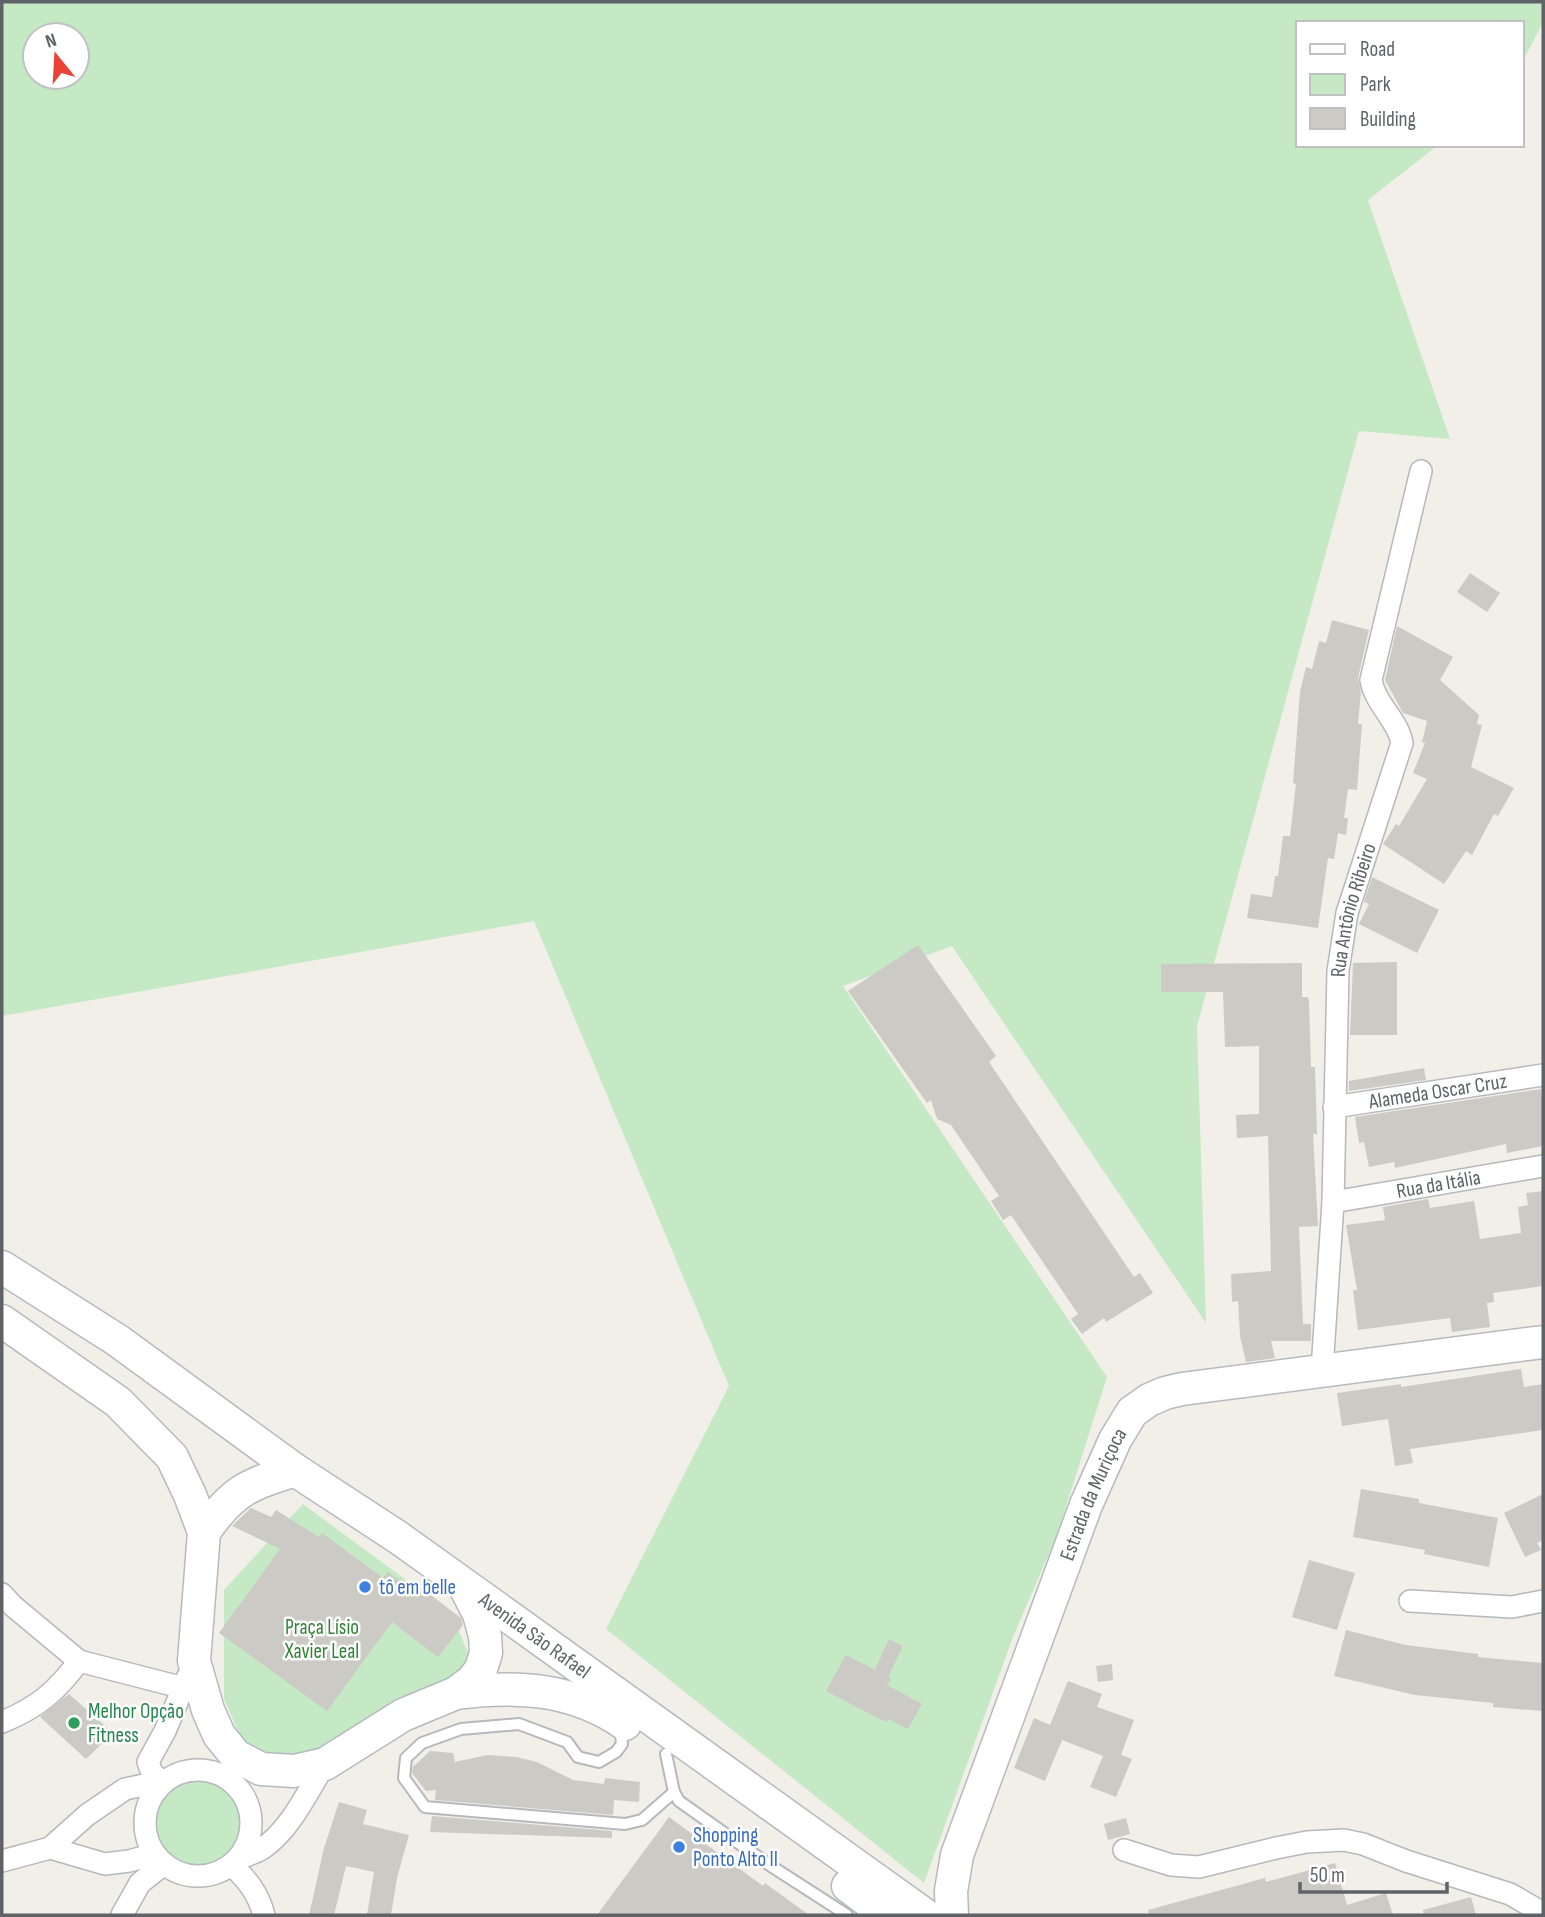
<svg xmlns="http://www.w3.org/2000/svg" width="1545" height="1917" viewBox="0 0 1545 1917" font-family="'Sofia Sans Condensed',sans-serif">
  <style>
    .green { fill: #c5e8c5; fill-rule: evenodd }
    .building { fill: #cccac5 }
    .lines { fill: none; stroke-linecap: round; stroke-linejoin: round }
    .lane-casing { stroke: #b5b8bc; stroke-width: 14 }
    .street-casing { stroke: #b5b8bc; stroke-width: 24 }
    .secondary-casing { stroke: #b6babf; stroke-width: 35 }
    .lane { stroke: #fff; stroke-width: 10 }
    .street { stroke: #fff; stroke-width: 21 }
    .secondary { stroke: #fff; stroke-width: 32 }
    .shop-dot { fill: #3f7fe0; stroke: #fff; stroke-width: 2.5 }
    .leisure-dot { fill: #2e9e5b; stroke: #fff; stroke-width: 2.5 }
    .labels { text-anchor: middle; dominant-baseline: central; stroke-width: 5; stroke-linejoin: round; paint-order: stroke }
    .street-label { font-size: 21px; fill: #5f6368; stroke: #fff }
    .shop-label { font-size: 21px; fill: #366cbe; stroke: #fff; text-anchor: start }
    .park-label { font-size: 21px; fill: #348238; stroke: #fff }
    .leisure-label { font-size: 21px; fill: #27864d; stroke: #fff; text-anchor: start }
  </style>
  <rect width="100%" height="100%" fill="#f1efe8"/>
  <g class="green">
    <path d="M2 2H1543V22L1522 63V23H1298V145H1438L1368 200 1450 439 1359 431 1197 1026 1206 1323 952 946 843 986 1107 1377 1057 1535 1013 1637 924 1883 606 1629 729 1386 534 921 2 1016ZM35 35H77V77H35Z"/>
    <polygon points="303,1504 452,1614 468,1653 465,1676 317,1755 277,1764 246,1749 224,1699 224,1590"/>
    <circle cx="198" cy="1823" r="43"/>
  </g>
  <g class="building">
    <polygon points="1470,573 1500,593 1487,612 1457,592"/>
    <polygon points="1332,620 1369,630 1358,678 1361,692 1358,724 1362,724 1357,790 1348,789 1344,818 1348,818 1346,835 1338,833 1334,859 1328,858 1318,928 1247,918 1251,894 1272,897 1275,876 1278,876 1283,836 1290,836 1296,784 1293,783 1300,692 1306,667 1312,669 1319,641 1326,643"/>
    <polygon points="1397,626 1453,657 1440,680 1479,715 1477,724 1482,725 1471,767 1514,788 1498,816 1494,814 1472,855 1466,851 1444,884 1383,844 1396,824 1399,826 1427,779 1413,773 1425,743 1422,742 1427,721 1403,713 1385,680"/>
    <polygon points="1372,877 1439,910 1417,953 1359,924 1369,904 1364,902"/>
    <polygon points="918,945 996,1056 989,1062 1134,1277 1140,1273 1153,1293 1106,1322 1104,1318 1082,1334 1071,1319 1078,1314 1011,1215 1003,1220 991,1201 999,1196 951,1125 937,1119 931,1100 927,1103 848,991"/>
    <polygon points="1397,962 1397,1035 1350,1035 1353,963"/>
    <polygon points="1302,963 1302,997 1308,997 1309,1002 1311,1067 1315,1067 1317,1134 1313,1134 1318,1226 1299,1227 1303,1324 1311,1324 1311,1341 1271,1341 1275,1358 1246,1362 1240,1336 1238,1301 1232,1302 1231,1274 1271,1271 1268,1136 1237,1138 1236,1115 1259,1114 1259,1046 1225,1047 1223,992 1161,992 1161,964"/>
    <polygon points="1424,1068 1426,1080 1349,1091 1349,1081"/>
    <polygon points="1541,1089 1543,1102 1543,1146 1507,1153 1506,1144 1395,1168 1394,1162 1369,1167 1364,1142 1359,1143 1355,1117"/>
    <polygon points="1543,1191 1543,1286 1493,1293 1494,1302 1487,1303 1490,1327 1452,1332 1450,1318 1358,1330 1353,1290 1357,1290 1346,1225 1385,1220 1383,1207 1428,1199 1430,1208 1474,1201 1480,1239 1521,1233 1518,1207 1528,1205 1526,1193"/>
    <polygon points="1521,1369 1524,1387 1543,1384 1543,1430 1410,1449 1413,1463 1395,1466 1388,1419 1342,1426 1337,1393 1401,1384 1401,1387"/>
    <polygon points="1361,1489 1419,1499 1419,1503 1498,1518 1489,1567 1424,1554 1425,1550 1353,1537"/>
    <polygon points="1543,1494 1543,1540 1537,1543 1541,1550 1525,1557 1504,1513"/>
    <polygon points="251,1508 271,1517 276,1510 319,1537 322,1533 383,1578 388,1572 410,1589 415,1583 461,1618 463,1625 438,1657 392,1622 327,1711 219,1633 280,1549 232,1526"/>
    <polygon points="1309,1560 1355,1573 1337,1630 1292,1617"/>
    <polygon points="1346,1630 1406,1645 1478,1654 1478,1657 1543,1663 1543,1711 1493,1707 1493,1703 1415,1695 1334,1676"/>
    <polygon points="889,1639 903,1646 888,1677 891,1679 887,1685 922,1704 908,1729 888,1719 887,1722 870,1714 826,1691 846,1655 875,1670"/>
    <polygon points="1112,1664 1113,1680 1098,1682 1096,1666"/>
    <polygon points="1068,1681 1102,1694 1097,1707 1134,1720 1121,1755 1132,1759 1116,1797 1090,1787 1103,1756 1062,1740 1045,1781 1014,1768 1034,1718 1050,1725"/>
    <polygon points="69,1694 113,1733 86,1759 40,1717"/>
    <polygon points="430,1751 453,1753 455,1762 487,1755 516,1757 537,1762 573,1780 604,1784 605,1778 640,1782 639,1802 614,1800 613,1815 435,1800 436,1790 426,1791 412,1773 413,1767"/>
    <polygon points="339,1802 367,1810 363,1824 409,1835 397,1878 391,1915 367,1915 374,1872 346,1866 334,1915 309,1915 324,1848"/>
    <polygon points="432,1816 612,1831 612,1838 430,1832"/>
    <polygon points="669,1817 763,1886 765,1883 809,1915 597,1915"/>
    <polygon points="1126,1818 1130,1834 1108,1840 1104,1824"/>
    <polygon points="1335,1863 1347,1905 1386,1893 1393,1915 1149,1915 1148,1910 1265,1878 1266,1882"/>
    <polygon points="1471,1897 1476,1915 1424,1915 1423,1910"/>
  </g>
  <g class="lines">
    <g class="lane-casing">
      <g id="lane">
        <polyline points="620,1726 622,1744 616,1752 599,1762 578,1757 567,1742 519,1724 461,1729 422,1743 406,1758 404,1778 425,1807 625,1824 642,1820 674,1792"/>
        <polyline points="666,1754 674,1792 679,1801 771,1866 847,1915"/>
      </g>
    </g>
    <g class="street-casing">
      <g id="street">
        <path id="s1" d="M1334 1107 1543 1075"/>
        <path id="s2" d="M1333 1202 1543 1166"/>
        <path id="s3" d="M1322 1370 1333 1202 1338 971 1347 913 1402 743C1398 720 1375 704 1371 680L1421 471"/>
        <polyline points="2,1594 13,1606 79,1661 184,1688"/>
        <polyline points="1410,1601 1512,1607 1543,1601"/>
        <path d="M2 1722C37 1708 57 1691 79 1661"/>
        <circle cx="198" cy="1823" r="53"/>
        <polyline points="163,1783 152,1773 148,1762 165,1731 188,1676"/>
        <polyline points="50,1848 105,1864 129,1861 155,1854"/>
        <polyline points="1124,1850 1171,1865 1199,1867 1276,1848 1307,1842 1344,1840 1363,1844 1406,1861 1510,1894 1543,1913"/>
        <path d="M237 1859C246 1856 255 1853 263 1848 291 1829 307 1792 325 1764"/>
        <polyline points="2,1861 50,1848 87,1815 125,1789 144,1785 157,1790"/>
        <path d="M232 1865C248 1881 258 1893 264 1915"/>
        <polyline points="122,1915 140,1883 164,1864"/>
      </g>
    </g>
    <g class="secondary-casing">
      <g id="secondary">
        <path id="s4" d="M2 1267 117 1340 295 1470 399 1538 925 1915"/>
        <polyline points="2,1321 118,1402 172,1457 190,1495 204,1532 194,1661 208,1710 219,1735 236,1756 261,1769 294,1771 325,1764 403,1715 456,1693 472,1681 481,1669 486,1653 485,1636 479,1614 465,1587"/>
        <path d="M204 1532C233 1490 248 1485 295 1470"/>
        <path d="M456 1693C516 1685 573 1688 625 1724"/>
        <polyline points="848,1886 887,1915"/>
        <path id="s5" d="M952 1915 951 1891 957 1855 1086 1505 1115 1440 1132 1412 1149 1400 1165 1393 1182 1389 1543 1342"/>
      </g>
    </g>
    <use href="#lane" class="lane"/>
    <use href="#street" class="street"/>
    <use href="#secondary" class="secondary"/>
  </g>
  <g class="shop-dot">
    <circle cx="365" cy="1587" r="7"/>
    <circle cx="679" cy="1847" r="7"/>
  </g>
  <circle class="leisure-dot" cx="74" cy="1723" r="7"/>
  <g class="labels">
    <g class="street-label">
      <text stroke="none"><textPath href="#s3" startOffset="462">Rua Antônio Ribeiro</textPath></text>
      <text stroke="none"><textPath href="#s1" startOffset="105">Alameda Oscar Cruz</textPath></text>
      <text stroke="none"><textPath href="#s2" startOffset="107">Rua da Itália</textPath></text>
      <text stroke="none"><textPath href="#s5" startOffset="446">Estrada da Muriçoca</textPath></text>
      <text stroke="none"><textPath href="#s4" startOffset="648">Avenida São Rafael</textPath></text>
    </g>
    <g class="shop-label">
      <text x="379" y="1587">tô em belle</text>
      <text x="693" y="1835">Shopping<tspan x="693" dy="24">Ponto Alto II</tspan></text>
    </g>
    <g class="park-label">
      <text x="322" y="1627">Praça Lísio<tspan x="322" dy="24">Xavier Leal</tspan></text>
    </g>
    <g class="leisure-label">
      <text x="88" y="1711">Melhor Opção<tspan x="88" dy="24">Fitness</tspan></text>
    </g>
  </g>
  <rect width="1545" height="1917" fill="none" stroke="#5f6368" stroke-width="7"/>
  <rect x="1296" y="21" width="228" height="126" fill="#ffffff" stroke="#bfc1c3" stroke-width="2"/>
  <rect x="1310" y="44" width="35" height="10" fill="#ffffff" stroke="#bfc1c3" stroke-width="2"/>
  <text x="1360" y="56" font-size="21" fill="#5f6368">Road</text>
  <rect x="1310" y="74" width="35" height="21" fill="#c5e8c5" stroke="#bfc1c3" stroke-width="2"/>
  <text x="1360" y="91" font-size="21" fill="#5f6368">Park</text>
  <rect x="1310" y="108" width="35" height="21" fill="#cccac5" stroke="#bfc1c3" stroke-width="2"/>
  <text x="1360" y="126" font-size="21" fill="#5f6368">Building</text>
  <g transform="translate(56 56) rotate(342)"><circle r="33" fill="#ffffff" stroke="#bfc1c3" stroke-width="2"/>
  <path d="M0-5L12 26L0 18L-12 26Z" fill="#ea4335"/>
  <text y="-10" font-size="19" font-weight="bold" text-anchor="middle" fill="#5f6368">N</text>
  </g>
  <path d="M1300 1882v10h147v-10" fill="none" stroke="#5f6368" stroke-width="3.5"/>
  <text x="1310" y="1882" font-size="21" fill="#5f6368" stroke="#ffffff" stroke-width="5" paint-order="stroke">50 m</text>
</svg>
